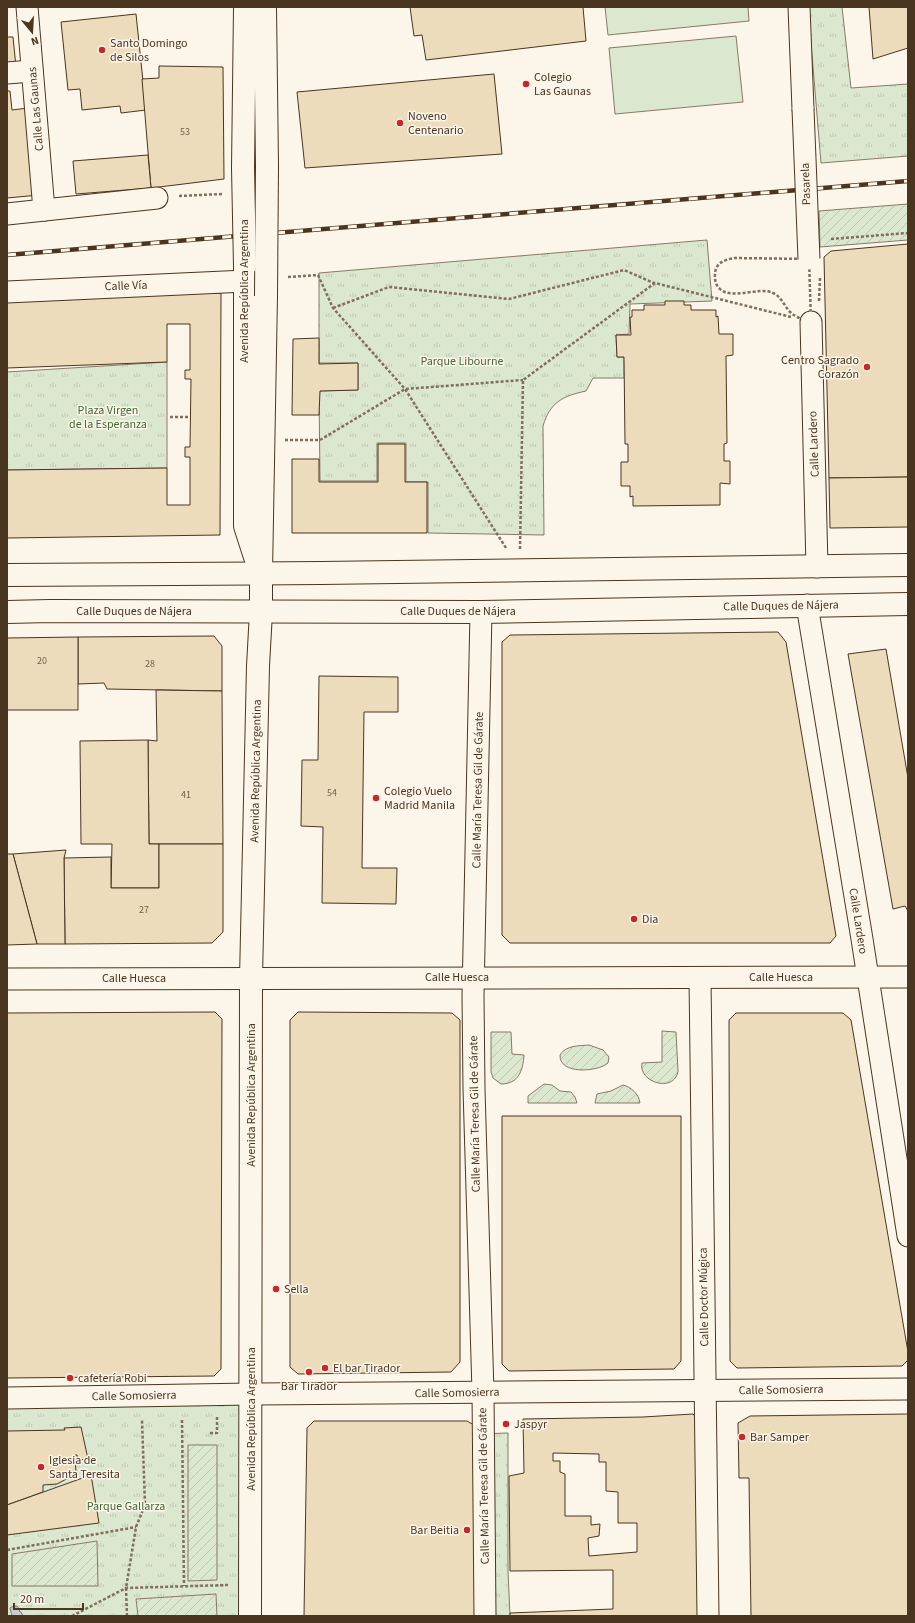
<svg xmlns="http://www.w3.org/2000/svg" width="915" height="1623" viewBox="0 0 915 1623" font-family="'Source Sans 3',sans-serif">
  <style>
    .grass { fill: #dce7d0; stroke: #887966 }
    .park { fill: url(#park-tufts); stroke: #887966 }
    .garden { fill: url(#garden-furrows); stroke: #887966 }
    .water { fill: url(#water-ripples); stroke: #887966 }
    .building { fill: #ecdcbc; stroke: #4a3520; fill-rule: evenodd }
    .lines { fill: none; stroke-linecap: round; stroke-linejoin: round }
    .street-casing { stroke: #4a3520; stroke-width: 23 }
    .secondary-casing { stroke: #4a3520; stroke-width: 24 }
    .primary-casing { stroke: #4a3520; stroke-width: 24 }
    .path { stroke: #7f6f5c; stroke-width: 2.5; stroke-dasharray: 3 2; stroke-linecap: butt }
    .street { stroke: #fbf6e9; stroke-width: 21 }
    .secondary { stroke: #fbf6e9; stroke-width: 22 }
    .primary { stroke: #fbf6e9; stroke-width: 22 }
    .rail-casing { stroke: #4a3520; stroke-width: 4.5 }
    .rail { stroke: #fbf6e9; stroke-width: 3; stroke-dasharray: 9; stroke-linecap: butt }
    .street-bridge-casing { stroke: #4a3520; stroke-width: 23; stroke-linecap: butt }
    .secondary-bridge-casing { stroke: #4a3520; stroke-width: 24; stroke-linecap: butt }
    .street-bridge { stroke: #fbf6e9; stroke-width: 21 }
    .secondary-bridge { stroke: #fbf6e9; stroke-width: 22 }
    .poi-dot { fill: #c62828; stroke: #fbf6e9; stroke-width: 1.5 }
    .labels { text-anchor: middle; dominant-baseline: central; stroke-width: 3; stroke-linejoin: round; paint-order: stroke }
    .number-label { font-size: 10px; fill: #725f47 }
    .poi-label { font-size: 12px; fill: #4a3520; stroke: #fbf6e9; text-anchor: start }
    .street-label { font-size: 12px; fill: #4a3520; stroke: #fbf6e9 }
    .park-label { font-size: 12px; fill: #436837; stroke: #fbf6e9 }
  </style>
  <defs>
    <pattern id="park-tufts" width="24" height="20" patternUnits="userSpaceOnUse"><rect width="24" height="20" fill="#dce7d0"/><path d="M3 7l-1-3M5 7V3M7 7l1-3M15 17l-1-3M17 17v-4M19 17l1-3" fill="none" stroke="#bec7b2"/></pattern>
    <pattern id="garden-furrows" width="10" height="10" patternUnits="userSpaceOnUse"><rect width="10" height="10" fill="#dce7d0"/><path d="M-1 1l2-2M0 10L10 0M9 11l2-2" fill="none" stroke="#bec7b2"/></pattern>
    <pattern id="water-ripples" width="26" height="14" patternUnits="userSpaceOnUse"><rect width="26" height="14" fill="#c9cecd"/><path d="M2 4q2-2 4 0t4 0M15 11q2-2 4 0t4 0" fill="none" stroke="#a5a8a6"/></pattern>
  </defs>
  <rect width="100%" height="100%" fill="#fbf6e9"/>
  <g class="grass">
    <polygon points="605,7 748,7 749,21 608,35"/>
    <polygon points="736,36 743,102 615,114 609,48"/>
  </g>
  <g class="park">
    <polygon points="808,7 842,7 851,88 908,84 908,156 821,163"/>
    <path d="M707 240 712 301 630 304 629 334 616 335 617 357H624V378H593L586 391C563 396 550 402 543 426L544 535 428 533V482H406V443H377V481H320L319 391 358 390V363H319V273Z"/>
    <polygon points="167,362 167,468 7,470 7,372"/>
    <polygon points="251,1394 250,1616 7,1616 7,1398"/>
    <polygon points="508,1433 508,1571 510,1616 475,1616 476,1434"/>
  </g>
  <g class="garden">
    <polygon points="908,204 908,240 820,247 819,211"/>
    <path d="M662 1031 676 1032 678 1071C675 1093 638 1083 642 1063L662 1062Z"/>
    <path d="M491 1032H511L512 1054 524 1055C523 1070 519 1084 501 1084L493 1078 491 1072Z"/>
    <path d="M589 1045 603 1050 609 1057 608 1063C598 1072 559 1075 560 1055 566 1045 579 1046 589 1045Z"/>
    <polygon points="544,1084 552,1085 560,1091 571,1092 575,1097 577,1103 528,1103 528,1096"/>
    <path d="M623 1085C631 1087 639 1094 640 1103H595L597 1094 611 1091Z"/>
    <polygon points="188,1445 217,1445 217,1580 188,1581"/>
    <polygon points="97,1541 98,1586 12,1586 12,1554"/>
    <polygon points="216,1594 217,1616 138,1616 136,1599"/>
  </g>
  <polygon class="water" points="17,1606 20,1610 19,1611 21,1612 23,1616 12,1616 10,1608 11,1607"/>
  <g class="building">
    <polygon points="410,7 583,7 586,41 426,60 422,35 414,36"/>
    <polygon points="869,7 908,7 908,48 873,59"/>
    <polygon points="136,14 146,110 121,113 120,106 82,110 80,89 68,90 61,22"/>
    <polygon points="7,37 13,37 16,67 7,68"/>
    <polygon points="159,66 223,67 224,179 151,188 142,79 159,78"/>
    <polygon points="494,74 502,154 305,168 297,92"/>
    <polygon points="7,91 10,91 12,110 28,108 39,195 7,198"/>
    <polygon points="148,155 151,188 76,194 73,161"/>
    <polygon points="908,244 908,477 829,478 824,257 831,251"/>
    <polygon points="221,293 220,535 7,538 7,470 167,468 167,505 190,505 190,457 185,457 185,447 190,447 191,379 185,379 185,370 190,370 190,324 167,324 167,362 7,368 7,296"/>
    <polygon points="665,301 684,301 684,305 691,305 691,310 716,310 716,317 718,316 719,334 733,334 733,355 726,356 727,443 724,444 724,461 730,461 730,484 720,483 720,505 633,506 633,496 630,497 630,486 621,486 621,462 628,462 628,444 625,444 624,357 617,357 616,335 631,335 630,317 632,317 632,310 644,310 644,305 665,305"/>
    <polygon points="319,338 319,364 358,363 358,390 320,391 319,415 292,415 293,339"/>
    <polygon points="378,444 405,444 405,482 427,482 427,533 292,533 292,459 319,459 319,482 378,482"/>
    <polygon points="908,477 908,527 830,528 829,478"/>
    <polygon points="778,632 786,642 836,936 830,943 510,943 502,935 502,642 510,635"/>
    <polygon points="214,636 222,646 222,691 107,689 104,683 78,684 78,637"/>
    <polygon points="78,637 78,710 7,710 7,638"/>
    <polygon points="886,649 908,778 908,911 905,906 893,909 848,654"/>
    <polygon points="319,676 398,677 398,712 364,712 362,868 397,868 396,904 322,903 323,827 301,826 302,760 318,760"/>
    <polygon points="156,690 222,691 223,844 149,844 148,740 157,741"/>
    <polygon points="148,740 149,844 159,844 159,888 111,888 112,844 81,844 80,741"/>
    <polygon points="159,844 223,844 223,932 212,943 65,944 64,858 111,857 111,888 159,888"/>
    <polygon points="66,850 64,858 65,944 37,944 13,854"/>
    <polygon points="7,854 13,854 37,944 7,945"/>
    <polygon points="215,1012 222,1019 221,1369 214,1376 7,1378 7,1013"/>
    <polygon points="298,1012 452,1013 460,1020 460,1362 451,1372 298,1374 290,1367 290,1020"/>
    <polygon points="736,1013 843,1013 851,1020 908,1352 908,1360 902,1366 737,1368 730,1361 729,1020"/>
    <polygon points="502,1116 681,1116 681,1361 674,1369 509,1371 502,1364"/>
    <path d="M693 1414 700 1422 701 1616H510V1613L613 1609V1570L510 1571 509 1476 524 1473 523 1419 643 1417ZM553 1453 599 1454V1462H606V1491L618 1492V1523H637V1552L589 1556 588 1538 599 1536 600 1524 591 1525V1516H565V1474L560 1472V1461H553Z"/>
    <polygon points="908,1414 908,1616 751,1616 749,1478 739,1478 738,1423 750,1416"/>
    <polygon points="314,1421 467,1421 474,1425 475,1616 304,1616 307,1428"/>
    <polygon points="81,1427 88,1459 78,1460 77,1455 75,1455 76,1474 57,1484 43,1485 43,1492 7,1505 7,1431 65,1430 64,1428"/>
    <polygon points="91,1475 99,1523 7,1535 7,1505"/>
  </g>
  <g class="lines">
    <g class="street-casing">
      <g id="street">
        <polyline points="27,7 44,210"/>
        <polyline points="799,7 803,109"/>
        <polyline points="7,73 32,71"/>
        <polyline points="7,214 157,198"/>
        <polyline points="7,292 246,281"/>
        <polyline points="811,322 817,567"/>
        <polyline points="807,605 862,939 908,1236"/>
        <polyline points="481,612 473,996 474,1089 483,1392 485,1616"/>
        <polyline points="700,978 708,1616"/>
        <polyline points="7,979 908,977"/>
        <polyline points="7,1398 251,1394 908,1389"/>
      </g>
    </g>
    <g class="secondary-casing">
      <g id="secondary">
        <polyline points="265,7 267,166"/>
        <polyline points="243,168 245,7"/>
        <polyline points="245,266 245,526 255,557"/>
        <polyline points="250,1616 251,978 258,666 261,612 261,573 266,296"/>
      </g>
    </g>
    <g class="primary-casing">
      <g id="primary">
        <polyline points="7,575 321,573 908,565"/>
        <polyline points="7,612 50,611 481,612 908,604"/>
      </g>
    </g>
    <g class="path">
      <polyline points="179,196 222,194"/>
      <polyline points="831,239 908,233"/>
      <path d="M734 258 809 259 811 322C805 320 798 318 794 315 785 310 783 297 773 293 759 286 731 301 719 288 716 285 715 281 715 277 714 264 723 260 734 258Z"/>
      <polyline points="288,277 318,275 333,308 405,389 506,548"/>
      <polyline points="819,301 820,278"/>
      <polyline points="333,308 389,287 509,299 624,270 654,283"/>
      <polyline points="170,417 190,417"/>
      <polyline points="285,440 320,440 405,389 523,380"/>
      <polyline points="520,549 523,380 655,283 791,317"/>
      <polyline points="182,1420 184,1586"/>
      <polyline points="210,1433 217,1433 217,1416"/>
      <polyline points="7,1550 136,1527"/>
      <polyline points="72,1616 126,1588 228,1585"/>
      <polyline points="127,1616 126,1588 136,1527 145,1505 142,1420"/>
    </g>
    <use href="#street" class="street"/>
    <use href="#secondary" class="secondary"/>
    <use href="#primary" class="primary"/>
    <g class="rail-casing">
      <polyline id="rail" points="7,255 908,181"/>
    </g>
    <use href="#rail" class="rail"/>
    <g class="street-bridge-casing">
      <polyline id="street-bridge" points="803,109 809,259"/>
    </g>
    <g class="secondary-bridge-casing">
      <g id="secondary-bridge">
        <polyline points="243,168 245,266"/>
        <polyline points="266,296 267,166"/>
      </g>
    </g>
    <use href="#street-bridge" class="street-bridge"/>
    <use href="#secondary-bridge" class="secondary-bridge"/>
  </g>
  <g class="poi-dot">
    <circle cx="102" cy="50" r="4"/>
    <circle cx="526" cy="84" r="4"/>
    <circle cx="400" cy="123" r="4"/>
    <circle cx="867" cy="367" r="4"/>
    <circle cx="376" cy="798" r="4"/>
    <circle cx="634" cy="919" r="4"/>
    <circle cx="276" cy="1289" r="4"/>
    <circle cx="325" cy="1368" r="4"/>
    <circle cx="309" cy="1372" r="4"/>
    <circle cx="70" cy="1378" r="4"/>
    <circle cx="506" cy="1424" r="4"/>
    <circle cx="742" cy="1437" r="4"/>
    <circle cx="41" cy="1467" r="4"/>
    <circle cx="467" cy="1530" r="4"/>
  </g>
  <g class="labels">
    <g class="number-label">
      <text x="185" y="132">53</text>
      <text x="42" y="661">20</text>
      <text x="150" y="664">28</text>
      <text x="332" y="793">54</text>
      <text x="186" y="795">41</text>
      <text x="144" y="910">27</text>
    </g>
    <g class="poi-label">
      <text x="110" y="43">Santo Domingo<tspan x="110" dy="14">de Silos</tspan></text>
      <text x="534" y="77">Colegio<tspan x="534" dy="14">Las Gaunas</tspan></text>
      <text x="408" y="116">Noveno<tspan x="408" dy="14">Centenario</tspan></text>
      <text x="859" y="360" text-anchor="end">Centro Sagrado<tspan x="859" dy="14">Corazón</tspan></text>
      <text x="384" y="791">Colegio Vuelo<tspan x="384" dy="14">Madrid Manila</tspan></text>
      <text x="642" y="919">Dia</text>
      <text x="284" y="1289">Sella</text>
      <text x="333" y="1368">El bar Tirador</text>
      <text x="78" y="1378">cafetería Robi</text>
      <text x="309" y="1386" text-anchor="middle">Bar Tirador</text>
      <text x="514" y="1424">Jaspyr</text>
      <text x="750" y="1437">Bar Samper</text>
      <text x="49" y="1460">Iglesia de<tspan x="49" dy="14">Santa Teresita</tspan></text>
      <text x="459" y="1530" text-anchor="end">Bar Beitia</text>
    </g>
    <g class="street-label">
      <text transform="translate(36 109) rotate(-95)">Calle Las Gaunas</text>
      <text transform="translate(806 184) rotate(-92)">Pasarela</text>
      <text transform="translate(126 286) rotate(-2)">Calle Vía</text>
      <text transform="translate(244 291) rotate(-90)">Avenida República Argentina</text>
      <text transform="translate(814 444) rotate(-92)">Calle Lardero</text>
      <text transform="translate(781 606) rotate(-1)">Calle Duques de Nájera</text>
      <text x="134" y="611">Calle Duques de Nájera</text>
      <text x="458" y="611">Calle Duques de Nájera</text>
      <text transform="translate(256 771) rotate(-89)">Avenida República Argentina</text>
      <text transform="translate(478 790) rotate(-89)">Calle María Teresa Gil de Gárate</text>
      <text transform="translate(858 921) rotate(81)">Calle Lardero</text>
      <text x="457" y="977">Calle Huesca</text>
      <text x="781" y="977">Calle Huesca</text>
      <text x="134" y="978">Calle Huesca</text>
      <text transform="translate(251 1095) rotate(-90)">Avenida República Argentina</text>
      <text transform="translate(475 1114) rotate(-91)">Calle María Teresa Gil de Gárate</text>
      <text transform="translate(704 1297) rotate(-91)">Calle Doctor Múgica</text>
      <text transform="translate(781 1390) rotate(-1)">Calle Somosierra</text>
      <text transform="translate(457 1393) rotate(-1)">Calle Somosierra</text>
      <text transform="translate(134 1396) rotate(-1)">Calle Somosierra</text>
      <text transform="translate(251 1419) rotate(-90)">Avenida República Argentina</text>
      <text transform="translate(484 1486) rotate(-91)">Calle María Teresa Gil de Gárate</text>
    </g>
    <g class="park-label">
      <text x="462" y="361">Parque Libourne</text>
      <text x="108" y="410">Plaza Virgen<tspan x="108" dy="14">de la Esperanza</tspan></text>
      <text x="126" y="1506">Parque Gallarza</text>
    </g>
  </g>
  <rect width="915" height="1623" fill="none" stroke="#4a3520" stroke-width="16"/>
  <g transform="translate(32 32) rotate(162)" stroke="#fbf6e9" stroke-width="3" paint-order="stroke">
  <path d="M0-3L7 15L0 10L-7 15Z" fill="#4a3520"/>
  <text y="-6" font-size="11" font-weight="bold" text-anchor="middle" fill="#4a3520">N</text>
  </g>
  <path d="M14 1603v6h69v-6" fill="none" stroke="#4a3520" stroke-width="2"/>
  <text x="20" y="1603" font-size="12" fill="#4a3520" stroke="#fbf6e9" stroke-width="3" paint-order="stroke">20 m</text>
</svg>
